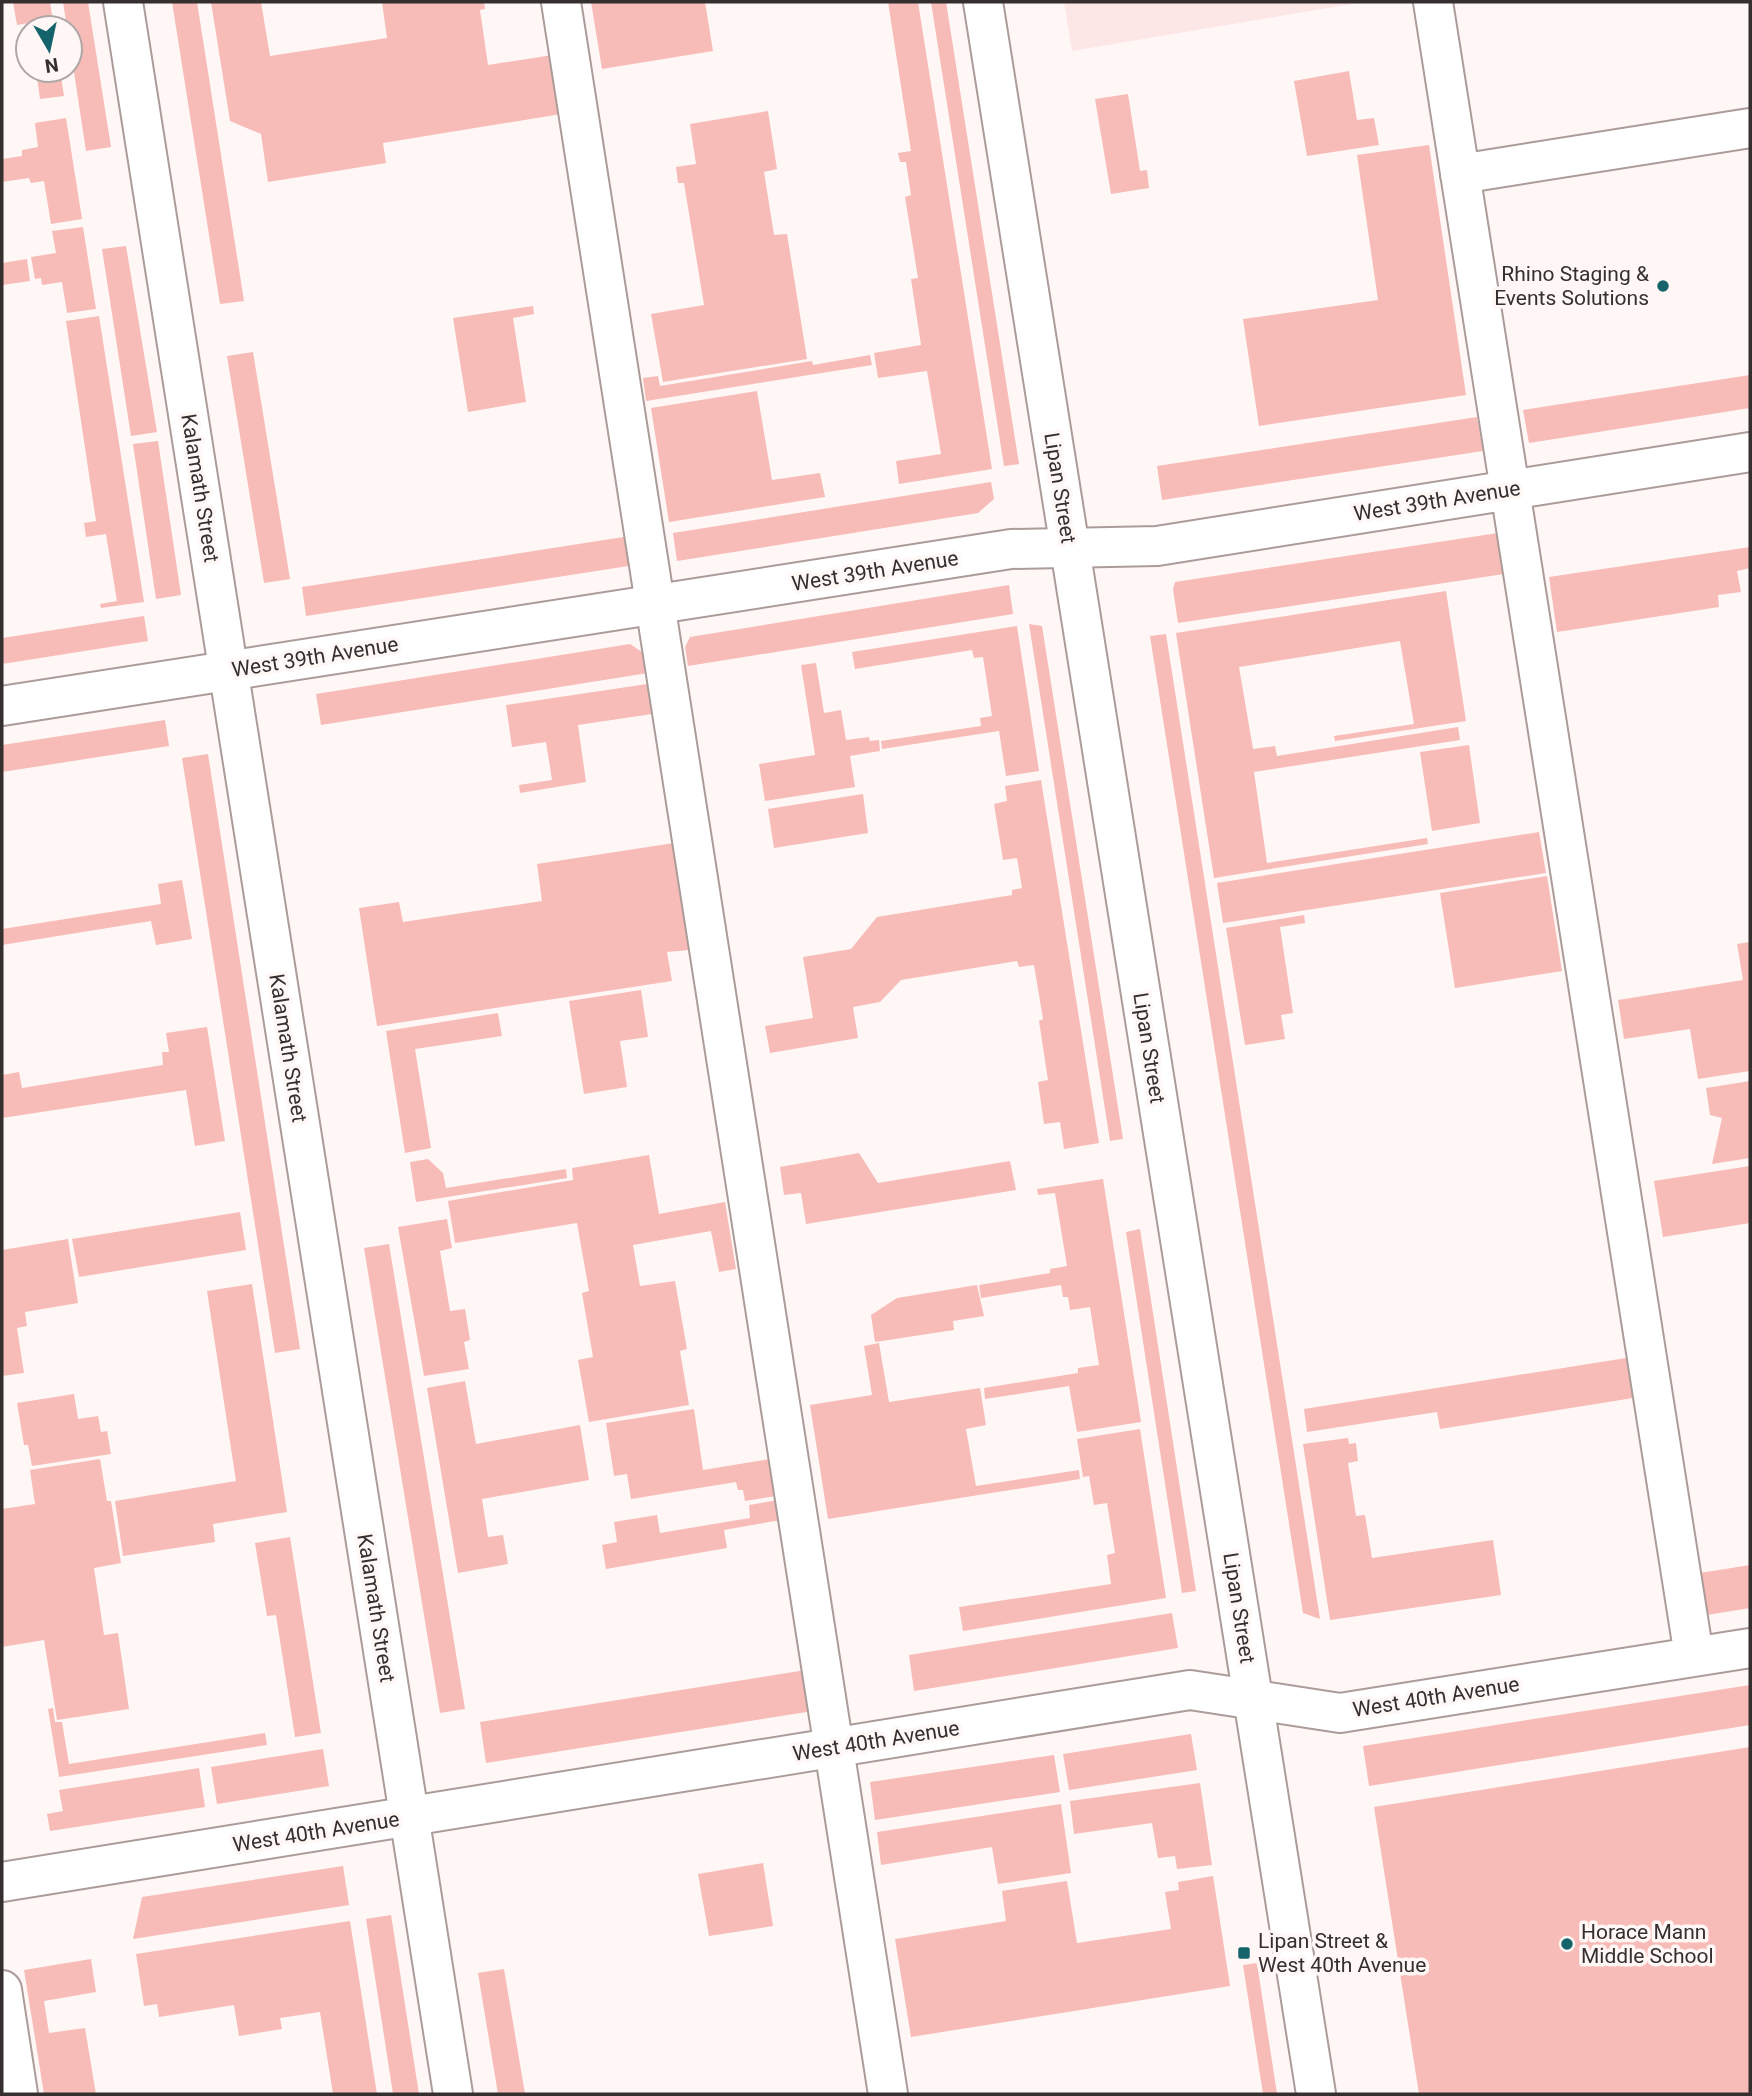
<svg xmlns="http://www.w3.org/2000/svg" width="1752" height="2096" viewBox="0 0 1752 2096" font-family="Roboto,sans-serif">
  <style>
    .built { fill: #fce7e6 }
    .green { fill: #f7bcb8 }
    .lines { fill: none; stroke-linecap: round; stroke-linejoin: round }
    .minor-casing { stroke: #ab9c9a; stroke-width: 42 }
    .minor { stroke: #fff; stroke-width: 38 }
    .poi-dot { fill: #16646b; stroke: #fef7f6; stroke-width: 2.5 }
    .labels { text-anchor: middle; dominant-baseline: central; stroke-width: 7; stroke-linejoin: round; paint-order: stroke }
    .poi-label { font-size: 21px; fill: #352f2f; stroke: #fef7f6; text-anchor: start }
    .street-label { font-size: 21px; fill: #352f2f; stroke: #fef7f6 }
  </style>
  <rect width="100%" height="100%" fill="#fef7f6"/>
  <polygon class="built" points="1064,2 1364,2 1072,51"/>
  <g class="green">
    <polygon points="13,2 50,2 54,28 30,28 29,23 17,25"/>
    <polygon points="63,2 88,2 111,147 86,151 70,46 70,28 67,28"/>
    <polygon points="172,2 197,2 244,301 220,304"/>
    <polygon points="211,2 261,2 270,56 387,38 382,2 484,2 485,9 480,10 488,65 552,55 561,114 383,143 386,163 268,182 261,134 230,121"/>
    <polygon points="591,2 705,2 713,51 602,69"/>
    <polygon points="888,2 918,2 992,469 899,484 896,461 941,454 927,371 878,378 874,353 921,345 911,279 918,278 905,197 911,195 906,162 900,162 898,153 911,151"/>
    <polygon points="931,2 946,2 1019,464 1004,466"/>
    <polygon points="36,70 60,70 64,96 40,99"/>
    <polygon points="1349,71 1357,120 1374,118 1379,145 1307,156 1294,81"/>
    <polygon points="1128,94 1140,171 1147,170 1149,188 1111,194 1095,99"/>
    <polygon points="768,111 777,169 764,172 774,235 787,234 807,359 663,382 651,314 704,305 684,183 678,183 676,167 696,164 690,124"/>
    <polygon points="66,118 82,219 51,224 44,181 31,183 29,178 2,182 2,159 22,156 22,150 38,147 35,123"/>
    <polygon points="1429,145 1466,395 1259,426 1243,319 1378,300 1357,155"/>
    <polygon points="83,227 96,309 67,313 62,282 42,285 41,278 35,279 31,257 56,253 52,231"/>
    <polygon points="126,246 157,432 131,436 102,249"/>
    <polygon points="27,259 30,281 2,285 2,263"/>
    <polygon points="533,306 534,314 513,318 526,402 468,412 453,318"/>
    <polygon points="99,316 144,602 101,608 100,604 117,601 106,534 86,537 84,523 96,521 66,321"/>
    <polygon points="253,352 290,579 264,583 227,356"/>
    <polygon points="870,355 872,365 646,401 643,378 658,376 660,386 812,361 813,365"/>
    <polygon points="1750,375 1750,408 1529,443 1523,410"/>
    <polygon points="757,391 772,480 820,473 825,497 669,522 651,408"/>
    <polygon points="1477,417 1483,451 1162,500 1157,466"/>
    <polygon points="158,441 181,595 156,599 133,444"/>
    <polygon points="991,482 994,499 978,513 677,561 673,533"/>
    <polygon points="1498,533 1504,574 1178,623 1173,589 1175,582"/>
    <polygon points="630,536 635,565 306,616 302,587"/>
    <polygon points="1750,547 1750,568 1737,571 1741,592 1718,595 1719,607 1557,632 1549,577"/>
    <polygon points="1009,585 1013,614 688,666 685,647 690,637"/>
    <polygon points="1446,591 1466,721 1335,741 1334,736 1414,724 1400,641 1239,667 1253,749 1275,746 1277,756 1458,727 1460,740 1254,772 1267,863 1427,838 1428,844 1214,878 1176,633"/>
    <polygon points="144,616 148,641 2,664 2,638"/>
    <polygon points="1029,624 1042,626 1123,1139 1110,1141"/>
    <polygon points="1017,626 1039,771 1006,776 999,731 882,749 881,741 981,726 980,718 992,716 983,657 974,658 972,650 855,669 852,652"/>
    <polygon points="1166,634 1320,1619 1303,1613 1150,636"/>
    <polygon points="630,644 645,654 648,673 321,725 316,694"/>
    <polygon points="816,663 824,713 841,710 846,740 869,737 870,741 879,740 880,751 850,756 855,787 765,801 759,764 815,755 801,665"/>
    <polygon points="647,684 652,714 578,725 586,782 520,793 519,785 552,780 546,742 512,747 506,705"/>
    <polygon points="165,720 169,746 2,772 2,745"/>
    <polygon points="1469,745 1480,823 1432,831 1420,752"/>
    <polygon points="208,754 300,1349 275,1353 182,758"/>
    <polygon points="1041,780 1099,1143 1064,1149 1060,1122 1044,1124 1038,1082 1048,1080 1039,1021 1043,1019 1034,965 1019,967 1017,961 901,980 880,1002 853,1007 858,1038 770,1053 765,1026 813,1018 803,957 851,949 877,917 1012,895 1012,890 1022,888 1017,858 1003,860 994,804 1007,801 1005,786"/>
    <polygon points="863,794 868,833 774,848 768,809"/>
    <polygon points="1539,832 1546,873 1223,923 1217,883"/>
    <polygon points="674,843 690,950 667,952 672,981 377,1026 359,908 399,902 403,922 542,901 537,864"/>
    <polygon points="1547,876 1562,971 1455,988 1440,893"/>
    <polygon points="182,880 192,939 156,945 151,921 2,945 2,929 161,904 158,884"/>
    <polygon points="1304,915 1305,923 1280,927 1293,1013 1281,1015 1285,1039 1245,1045 1226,928"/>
    <polygon points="1750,942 1750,1071 1698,1079 1690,1029 1624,1039 1618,1000 1743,980 1737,944"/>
    <polygon points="641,990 648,1037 620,1041 627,1087 584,1094 569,1001"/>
    <polygon points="498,1013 502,1036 415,1049 431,1148 405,1153 386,1031"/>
    <polygon points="207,1027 225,1141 195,1146 186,1090 2,1118 2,1075 19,1072 22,1088 163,1065 162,1052 169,1052 166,1033"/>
    <polygon points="1750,1081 1750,1158 1712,1164 1722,1118 1710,1115 1706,1088"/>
    <polygon points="859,1153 878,1183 1010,1161 1016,1190 806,1224 801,1193 784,1195 780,1167"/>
    <polygon points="649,1155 659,1214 725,1202 736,1269 719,1272 711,1231 633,1245 640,1286 675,1281 687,1349 680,1351 689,1405 589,1422 578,1360 593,1357 582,1293 589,1291 577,1223 455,1243 448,1201 573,1180 572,1168"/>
    <polygon points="428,1159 443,1173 446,1188 566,1169 567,1178 416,1202 410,1162"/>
    <polygon points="1750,1166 1750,1223 1663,1237 1654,1181"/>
    <polygon points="1103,1179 1141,1422 1077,1432 1069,1386 985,1399 984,1388 1078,1373 1078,1368 1099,1365 1090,1307 1070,1310 1068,1297 1063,1297 1061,1285 981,1298 979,1285 1050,1273 1050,1269 1067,1266 1055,1193 1038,1195 1037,1189"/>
    <polygon points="240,1212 246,1250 79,1277 72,1239"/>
    <polygon points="447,1219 452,1248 440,1251 450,1311 465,1309 470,1340 464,1342 469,1369 424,1376 398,1227"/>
    <polygon points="1140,1229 1196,1591 1182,1593 1126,1232"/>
    <polygon points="68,1239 78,1303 25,1312 27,1326 17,1328 24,1373 2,1376 2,1250"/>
    <polygon points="389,1244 465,1709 440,1713 364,1248"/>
    <polygon points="252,1284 287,1512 213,1524 215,1542 123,1556 115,1501 236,1481 207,1291"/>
    <polygon points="977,1285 984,1316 953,1321 954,1330 875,1342 871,1315 897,1298"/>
    <polygon points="879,1343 889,1402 980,1388 986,1425 966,1429 976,1486 1079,1470 1080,1479 828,1519 810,1405 872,1395 864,1346"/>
    <polygon points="1626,1358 1633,1398 1440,1429 1437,1412 1307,1432 1304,1409"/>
    <polygon points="465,1381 476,1444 580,1425 589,1480 482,1499 488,1537 503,1535 508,1564 458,1573 427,1388"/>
    <polygon points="74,1394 78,1419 98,1416 101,1432 107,1431 111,1454 32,1466 28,1445 24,1445 17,1403"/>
    <polygon points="694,1409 703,1470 770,1459 776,1496 745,1501 743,1490 738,1490 736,1482 631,1499 627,1474 614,1476 606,1423"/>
    <polygon points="1140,1429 1166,1598 963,1631 959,1607 1111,1584 1107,1555 1115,1553 1107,1503 1094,1505 1089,1476 1083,1477 1077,1439"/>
    <polygon points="1348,1438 1349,1444 1356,1443 1358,1461 1348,1463 1356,1516 1365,1515 1372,1558 1493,1540 1501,1595 1330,1620 1303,1444"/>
    <polygon points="100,1459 107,1501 111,1501 121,1563 94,1568 104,1635 118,1633 129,1709 57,1720 44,1640 2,1647 2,1509 35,1504 30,1470"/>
    <polygon points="778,1500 781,1520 724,1530 727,1548 606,1569 602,1545 617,1542 614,1522 657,1515 660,1533 750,1518 749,1505"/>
    <polygon points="290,1537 321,1733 295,1737 276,1615 267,1616 255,1543"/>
    <polygon points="1750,1565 1750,1608 1707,1615 1700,1573"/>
    <polygon points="1172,1613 1178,1648 914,1691 909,1655"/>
    <polygon points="806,1670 813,1711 486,1763 480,1722"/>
    <polygon points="1750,1685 1750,1725 1369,1786 1363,1746"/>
    <polygon points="53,1708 55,1722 62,1722 69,1764 265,1733 267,1745 59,1777 48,1709"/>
    <polygon points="1191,1734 1197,1770 1069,1790 1063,1754"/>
    <polygon points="1750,1747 1750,2094 1419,2094 1374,1807"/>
    <polygon points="323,1749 329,1786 217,1804 211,1767"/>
    <polygon points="1054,1755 1060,1792 875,1820 870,1782"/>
    <polygon points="199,1768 205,1807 50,1831 47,1814 63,1811 59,1790"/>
    <polygon points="1200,1783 1212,1865 1177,1869 1175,1856 1158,1858 1152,1823 1074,1834 1070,1801"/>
    <polygon points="1061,1804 1071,1873 998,1884 992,1847 881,1865 877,1832"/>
    <polygon points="763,1863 773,1926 709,1936 698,1874"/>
    <polygon points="343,1866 349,1905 133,1939 142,1897"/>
    <polygon points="1213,1876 1230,1986 911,2037 895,1939 1006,1921 1002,1891 1067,1881 1077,1943 1171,1929 1165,1892 1179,1890 1178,1882"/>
    <polygon points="391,1915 419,2094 393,2094 366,1919"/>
    <polygon points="350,1921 377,2094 333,2094 320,2012 280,2018 282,2029 239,2036 234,2005 159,2017 157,2004 144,2006 136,1954"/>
    <polygon points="91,1959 96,1992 44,2001 49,2033 85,2028 96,2094 44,2094 24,1970"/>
    <polygon points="1257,1963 1277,2094 1263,2094 1243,1965"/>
    <polygon points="504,1969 525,2094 498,2094 478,1973"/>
  </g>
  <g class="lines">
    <g class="minor-casing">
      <g id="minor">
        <polyline points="123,2 453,2094"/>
        <polyline points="561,2 888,2094"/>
        <polyline points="983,2 1316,2094"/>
        <polyline points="1433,2 1694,1656"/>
        <polyline points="1460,174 1750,128"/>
        <polyline points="2,706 1011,549 1157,546 1750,452"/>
        <polyline points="2,1882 1190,1690 1340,1713 1750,1648"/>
        <polyline points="2,1990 18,2094"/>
      </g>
    </g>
    <use href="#minor" class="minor"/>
  </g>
  <g class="poi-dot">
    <circle cx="1663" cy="286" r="7"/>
    <circle cx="1567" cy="1944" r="7"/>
    <rect x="1237" y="1946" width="14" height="14" rx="3.5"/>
  </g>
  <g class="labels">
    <g class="poi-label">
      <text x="1649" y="274" text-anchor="end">Rhino Staging &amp;<tspan x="1649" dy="24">Events Solutions</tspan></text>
      <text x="1581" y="1932">Horace Mann<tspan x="1581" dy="24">Middle School</tspan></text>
      <text x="1258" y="1941">Lipan Street &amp;<tspan x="1258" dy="24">West 40th Avenue</tspan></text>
    </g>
    <g class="street-label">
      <text transform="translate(200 488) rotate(81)">Kalamath Street</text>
      <text transform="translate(1060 488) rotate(81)">Lipan Street</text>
      <text transform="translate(1437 501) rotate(-9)">West 39th Avenue</text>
      <text transform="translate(875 571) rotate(-9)">West 39th Avenue</text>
      <text transform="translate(315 657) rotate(-9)">West 39th Avenue</text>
      <text transform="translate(288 1048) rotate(81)">Kalamath Street</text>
      <text transform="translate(1149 1048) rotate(81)">Lipan Street</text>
      <text transform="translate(376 1608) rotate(81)">Kalamath Street</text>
      <text transform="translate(1239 1608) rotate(81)">Lipan Street</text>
      <text transform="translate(1436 1697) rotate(-9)">West 40th Avenue</text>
      <text transform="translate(876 1741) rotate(-9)">West 40th Avenue</text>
      <text transform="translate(316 1832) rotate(-9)">West 40th Avenue</text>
    </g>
  </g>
  <rect width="1752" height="2096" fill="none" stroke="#352f2f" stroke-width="7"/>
  <g transform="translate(49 49) rotate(171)"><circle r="33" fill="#fef7f6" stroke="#aea7a6" stroke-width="2"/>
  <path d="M0-5L12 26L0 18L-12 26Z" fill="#16646b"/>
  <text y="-10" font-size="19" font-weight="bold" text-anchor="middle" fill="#352f2f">N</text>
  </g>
</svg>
